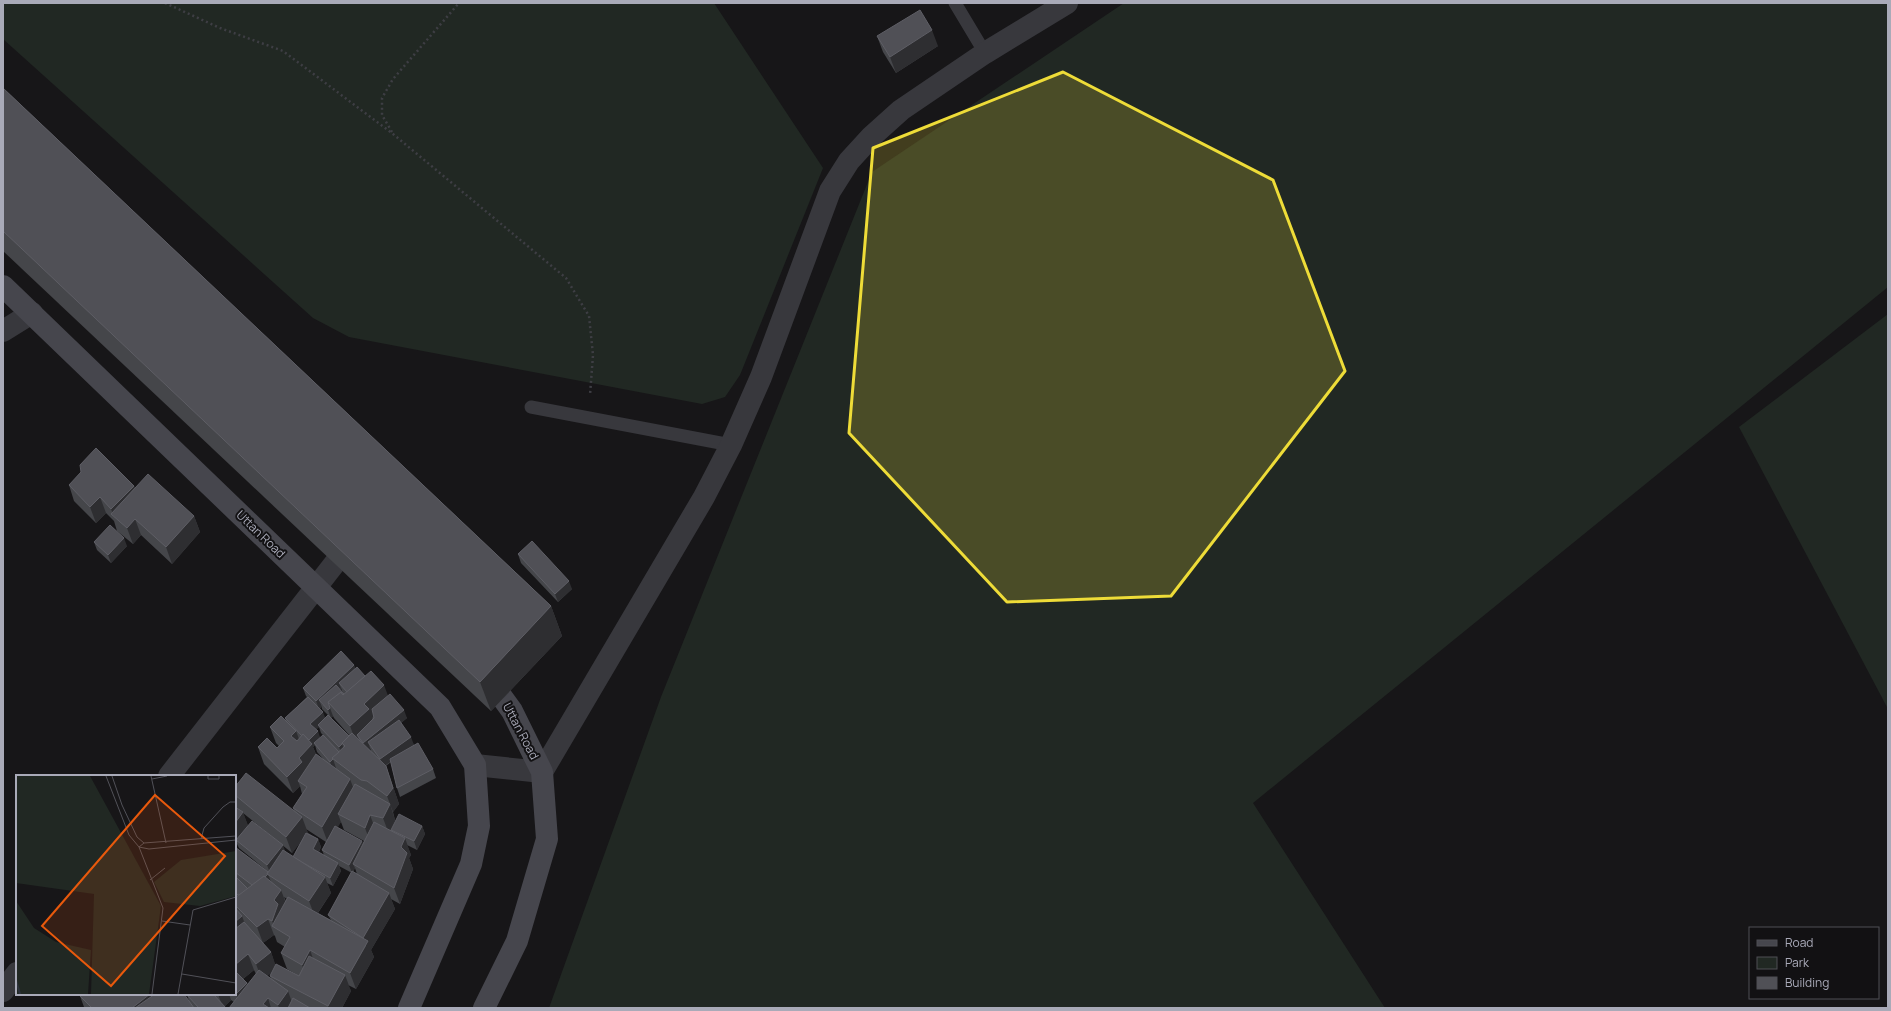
<svg xmlns="http://www.w3.org/2000/svg" width="1891" height="1011" viewBox="0 0 1891 1011" font-family="Manrope,sans-serif">
  <style>
    .green { fill: #212823 }
    .lines { fill: none; stroke-linecap: round; stroke-linejoin: round }
    .path { stroke: #3e3e44; stroke-width: 2.5; stroke-dasharray: 2 3; stroke-linecap: butt }
    .service { stroke: #38383d; stroke-width: 13 }
    .minor { stroke: #38383d; stroke-width: 22 }
    .secondary { stroke: #46464d; stroke-width: 22 }
    .wall { fill: #45464a; fill-rule: evenodd }
    .shaded-wall { fill: #2e2e31 }
    .building { fill: #505056; stroke: #5e5e65 }
    .marked { fill: #eedc38; fill-opacity: 0.2; stroke: #eedc38; stroke-width: 3; stroke-linejoin: round }
    .labels { text-anchor: middle; dominant-baseline: central; stroke-width: 4; stroke-linejoin: round; paint-order: stroke }
    .street-label { font-size: 12px; fill: #a9aab8; stroke: #121113 }
    .inset-river { fill: none; stroke: #2d323c; stroke-width: 2 }
    .inset-road { fill: none; stroke: #515158; stroke-width: 1 }
    .view { fill: #e8590c; fill-opacity: 0.15; stroke: #e8590c; stroke-width: 2 }
    .inset-edge { fill: none; stroke: #a9aab8; stroke-width: 2 }
  </style>
  <rect width="100%" height="100%" fill="#171618"/>
  <g class="green">
    <polygon points="3,3 714,3 823,168 740,375 725,397 702,404 349,337 313,318 3,39"/>
    <polygon points="1124,3 1888,3 1888,287 1253,803 1385,1008 549,1008 661,697 872,172"/>
    <polygon points="1888,314 1888,709 1739,427"/>
  </g>
  <g class="lines">
    <g class="path">
      <polyline points="165,3 220,28 283,51 393,134 566,278 589,316 593,355 590,395"/>
      <polyline points="392,132 382,115 382,98 393,79 459,3"/>
    </g>
    <g class="service">
      <polyline points="955,3 985,53"/>
      <polyline points="531,407 731,445"/>
    </g>
    <g class="minor">
      <polyline points="3,331 32,313"/>
      <polyline points="475,765 542,772 704,497 731,445 761,377 830,191 849,161 871,137 901,110 985,53 1067,3"/>
      <polyline points="169,776 349,545"/>
      <polyline points="3,991 17,973"/>
    </g>
    <g class="secondary">
      <polyline points="3,286 440,707 475,765 479,826 471,864 409,1008"/>
      <polyline points="484,1008 517,941 547,839 542,772 512,711 486,675"/>
    </g>
  </g>
  <g class="wall">
    <polygon points="877,36 938,46 896,73 883,52"/>
    <polygon points="3,88 551,606 562,636 491,711 3,251"/>
    <polygon points="69,485 134,486 135,488 194,516 200,532 172,564 141,535 133,544 117,531 114,521 106,513 96,523 74,501"/>
    <polygon points="94,542 127,546 111,563 97,550"/>
    <polygon points="518,554 572,589 558,602 521,563"/>
    <path d="M354 665 355 669 365 676 388 696 407 718 401 723 414 745 433 769 436 778 400 797 397 788 391 762 386 766 399 804 393 812 395 820 390 831H391V830L422 826 425 834 417 850 407 845 411 855 409 858 413 869 400 904 391 899 395 909 371 950 374 957 356 989 348 985 351 991 342 1008H229L234 1002 231 1000 224 1007 226 1008H84V1007L80 996 189 1001 187 995 188 994H235V807L237 808 235 803V787L294 811 293 808 302 794 300 786 293 793 264 764 258 747 277 748 279 746 276 743 270 727 286 721 285 718 307 697 306 696 303 688ZM341 688 342 691 344 694 340 690ZM322 707V709L328 715 325 718 320 708ZM333 716 334 718 349 735V736L331 718ZM319 727 321 733 323 735 320 738 316 729ZM315 745 317 752 324 760 316 754 313 747ZM370 748 371 751 374 754 369 749ZM243 813 292 853 301 841 293 857 248 826ZM341 822 344 830 364 841 363 843 337 827ZM306 829 326 842 322 850 324 855 319 852 321 847 318 839 308 833ZM237 844 239 848 266 870 235 847ZM339 866 352 873 328 915 331 920 318 913 331 893 327 883 333 886 341 871ZM355 868 357 874 353 872ZM284 897 287 899 286 901ZM274 935 275 936 277 942 285 947 281 953 287 969 299 976 275 965 271 952 258 938 263 943ZM254 970 256 974 248 984 243 979ZM271 973 270 976 271 979 267 976Z"/>
  </g>
  <g class="shaded-wall">
    <polygon points="932,30 938,46 896,73 890,57"/>
    <polygon points="134,486 140,502 114,517 111,509"/>
    <polygon points="100,497 106,513 96,523 90,507"/>
    <polygon points="194,516 200,532 172,564 166,547"/>
    <polygon points="135,519 141,535 133,544 127,528"/>
    <polygon points="124,538 127,546 111,563 108,555"/>
    <polygon points="569,581 572,589 558,602 555,594"/>
    <polygon points="551,606 562,636 491,711 480,682"/>
    <polygon points="354,665 357,673 339,683 341,688 323,705 319,700 322,707 319,709 316,701"/>
    <polygon points="384,685 390,701 372,718 375,725 357,735 359,740 356,742 350,726 364,704"/>
    <polygon points="330,708 333,716 331,718 328,710"/>
    <polygon points="404,710 407,718 372,747 368,742 370,748 366,751 363,743"/>
    <polygon points="323,712 326,720 318,725 319,727 314,732 310,724"/>
    <polygon points="296,731 302,747 291,736"/>
    <polygon points="318,731 321,740 314,743 315,745 313,747 318,760 298,781 300,786 293,793 287,777 299,758 307,742"/>
    <polygon points="411,737 414,745 383,767 380,759"/>
    <polygon points="342,744 345,752 342,755 339,747"/>
    <polygon points="333,759 336,768 333,770 330,762"/>
    <polygon points="386,766 399,804 393,812 387,796"/>
    <polygon points="350,779 356,795 338,814 341,822 328,843 322,827"/>
    <polygon points="390,804 395,820 389,834 383,818"/>
    <polygon points="243,812 249,828 236,840 237,844 235,848 235,823"/>
    <polygon points="370,815 376,831 371,844 365,828"/>
    <polygon points="302,817 308,833 292,853 286,837"/>
    <polygon points="422,826 425,834 417,850 414,841"/>
    <polygon points="405,838 411,855 409,858 413,869 400,904 394,888 401,847"/>
    <polygon points="318,839 321,847 316,857 313,849"/>
    <polygon points="362,841 365,849 353,864 355,868 352,873 349,865"/>
    <polygon points="283,845 286,853 270,873 267,865"/>
    <polygon points="338,863 341,871 333,886 330,878"/>
    <polygon points="268,874 271,882 257,889"/>
    <polygon points="325,877 331,893 315,917 309,901"/>
    <polygon points="281,890 287,906 275,928 272,921 274,900"/>
    <polygon points="389,893 395,909 371,950 374,957 356,989 350,973 366,946 363,938"/>
    <polygon points="242,916 248,932 235,943 235,922"/>
    <polygon points="268,919 274,935 263,943 257,927"/>
    <polygon points="310,950 316,967 308,981 302,965"/>
    <polygon points="271,952 277,969 262,980 256,964"/>
    <polygon points="248,954 254,970 239,982 235,971 235,965"/>
    <polygon points="345,975 351,991 342,1008 329,1008 328,1006"/>
    <polygon points="247,983 253,999 241,1008 236,994"/>
    <polygon points="288,991 294,1008 279,1008 278,1005"/>
    <polygon points="150,994 172,994 158,1008 132,1008"/>
    <polygon points="218,994 229,994 231,1000 223,1008"/>
    <polygon points="268,998 271,1008 265,1008 263,1004"/>
  </g>
  <g class="building">
    <polygon points="920,10 932,30 890,57 877,36"/>
    <polygon points="3,88 551,606 480,682 3,231"/>
    <polygon points="96,448 134,486 111,509 100,497 90,507 69,485 81,472 80,465"/>
    <polygon points="148,474 194,516 166,547 135,519 127,528 111,514"/>
    <polygon points="110,525 124,538 108,555 94,542"/>
    <polygon points="532,541 569,581 555,594 518,554"/>
    <polygon points="341,651 354,665 316,701 303,688"/>
    <polygon points="357,667 365,676 347,692 339,683"/>
    <polygon points="371,671 384,685 364,704 369,709 350,726 328,702 341,692 343,695"/>
    <polygon points="336,685 344,694 343,695 341,692 328,702 330,708 328,710 319,700"/>
    <polygon points="390,694 404,710 363,743 357,735 374,718 372,709"/>
    <polygon points="308,697 323,712 310,724 318,731 309,740 303,734 302,736 285,718"/>
    <polygon points="328,715 349,736 342,743 342,744 339,747 318,725"/>
    <polygon points="281,716 296,731 291,736 297,741 303,734 312,744 299,758 302,762 287,777 258,747 267,738 277,748 284,741 270,727"/>
    <polygon points="399,720 411,737 380,759 368,742"/>
    <polygon points="352,733 386,766 393,788 387,796 367,781 361,780 332,758 345,746 342,743"/>
    <polygon points="323,735 339,752 332,758 333,759 330,762 314,743"/>
    <polygon points="418,743 433,769 397,788 390,759"/>
    <polygon points="316,754 350,779 322,827 293,808 307,787 298,781"/>
    <polygon points="246,773 302,817 286,837 235,795 235,787"/>
    <polygon points="355,784 390,804 383,818 370,815 365,828 338,814"/>
    <polygon points="235,807 243,812 235,823"/>
    <polygon points="399,814 422,826 414,841 391,830"/>
    <polygon points="252,821 283,845 267,865 236,840"/>
    <polygon points="374,822 405,838 401,847 407,853 394,888 353,864"/>
    <polygon points="335,826 362,841 349,865 322,850"/>
    <polygon points="306,833 318,839 313,849 338,863 330,878 293,857"/>
    <polygon points="235,847 268,872 267,874 268,874 265,877 264,876 252,885 235,872"/>
    <polygon points="283,850 325,877 309,901 267,874"/>
    <polygon points="352,871 389,893 363,938 328,915"/>
    <polygon points="235,876 248,889 240,895 238,894 235,897"/>
    <polygon points="264,876 281,890 274,900 278,904 272,921 268,919 257,927 235,905 235,898"/>
    <polygon points="288,897 368,941 350,973 310,950 302,965 281,953 290,937 272,926"/>
    <polygon points="235,908 242,916 235,922"/>
    <polygon points="244,922 271,952 256,964 248,954 235,965 235,929"/>
    <polygon points="309,956 345,975 328,1006 270,976 276,964 299,976"/>
    <polygon points="259,970 288,991 278,1005 268,998 263,1004 269,1008 229,1008"/>
    <polygon points="235,971 247,983 236,994 235,993"/>
    <polygon points="82,994 150,994 132,1008 92,1008 80,996"/>
    <polygon points="155,994 184,994 194,1008 135,1008"/>
    <polygon points="188,994 213,994 226,1008 199,1008 187,995"/>
    <polygon points="293,998 310,1008 288,1008"/>
  </g>
  <path class="marked" d="M1063 72 1273 180 1345 371 1171 596 1007 602 849 433 873 148Z"/>
  <g class="labels">
    <g class="street-label">
      <text transform="translate(261 534) rotate(44)">Uttan Road</text>
      <text transform="translate(521 731) rotate(62)">Uttan Road</text>
    </g>
  </g>
  <g transform="translate(16 775)">
    <rect width="220" height="220" fill="#171618"/>
    <path d="M0 1H74L145 131 133 219H75L78 119 0 108ZM220 76V121L184 131 148 127 138 107 165 85ZM0 126 18 153 40 167 75 175 72 219H0Z" fill="#212823"/>
    <path class="inset-river" d="M0 205 4 219"/>
    <path class="inset-road" d="M90 1 113 60 123 72 133 74 220 65M96 1 106 30 121 62 128 68 220 61M135 1 150 68M192 1V4H203V1M136 4 151 1M185 64 188 53 207 32 214 27H220M128 68 123 72 147 133 136 219M134 105 149 93M146 146 174 150M166 199 220 208M162 219 177 135 220 122"/>
    <path class="view" d="M139 20 209 81 95 211 26 151Z"/>
    <rect width="220" height="220" class="inset-edge"/>
  </g>
  <rect width="1891" height="1011" fill="none" stroke="#a9aab8" stroke-width="8"/>
  <rect x="1749" y="927" width="130" height="72" fill="#121113" stroke="#4e4e55"/>
  <rect x="1757" y="940" width="20" height="6" fill="#46464d" stroke="#4e4e55"/>
  <text x="1785" y="947" font-size="12" fill="#a9aab8">Road</text>
  <rect x="1757" y="957" width="20" height="12" fill="#212823" stroke="#4e4e55"/>
  <text x="1785" y="967" font-size="12" fill="#a9aab8">Park</text>
  <rect x="1757" y="977" width="20" height="12" fill="#505056" stroke="#4e4e55"/>
  <text x="1785" y="987" font-size="12" fill="#a9aab8">Building</text>
</svg>
